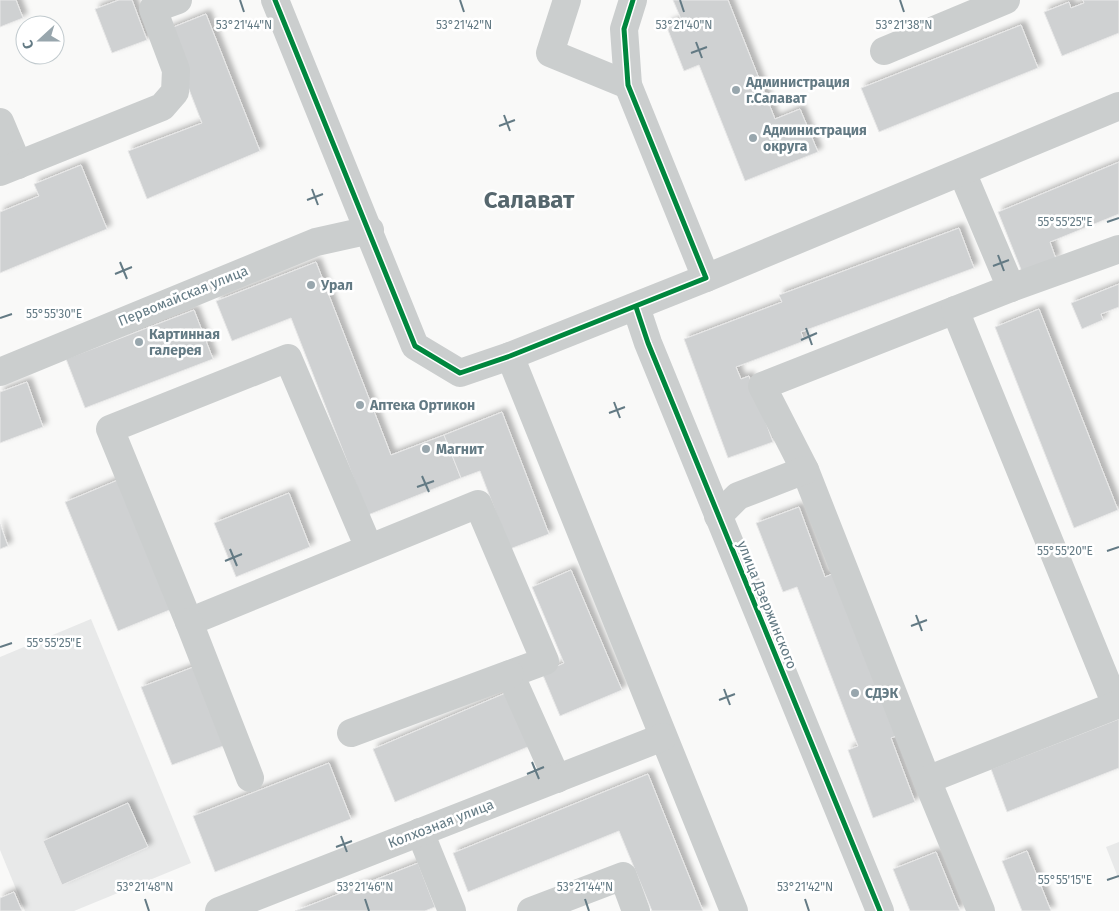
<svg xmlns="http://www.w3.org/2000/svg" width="1119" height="911" viewBox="0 0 1119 911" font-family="'Fira Sans',sans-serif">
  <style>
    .built { fill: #e8e9e9 }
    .building { fill: #cfd1d2; stroke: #e8e8e8; filter: url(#shadow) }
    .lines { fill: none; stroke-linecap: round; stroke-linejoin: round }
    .minor { stroke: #cbcece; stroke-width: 28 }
    .cycleway-casing { stroke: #fff; stroke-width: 8 }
    .cycleway { stroke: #00873e; stroke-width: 5 }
    .ticks { fill: none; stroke: #637a84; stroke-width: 2 }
    .poi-dot { fill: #98a6ad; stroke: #fff; stroke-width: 2 }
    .labels { text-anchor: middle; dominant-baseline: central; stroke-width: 5; stroke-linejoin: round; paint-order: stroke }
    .poi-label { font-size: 14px; font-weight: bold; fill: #637a84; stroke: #fff; text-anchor: start }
    .street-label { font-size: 14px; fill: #637a84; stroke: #fff }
    .town-label { font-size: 24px; font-weight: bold; fill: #56676e; stroke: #fff }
    .ticks-label { font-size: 12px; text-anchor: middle; fill: #637a84; stroke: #fff; stroke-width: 5; stroke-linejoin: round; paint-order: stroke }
  </style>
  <defs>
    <filter id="shadow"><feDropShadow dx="4.5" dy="-4.5" stdDeviation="2.5" flood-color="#0004"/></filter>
  </defs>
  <rect width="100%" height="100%" fill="#f9f9f8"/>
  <g class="built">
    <polygon points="91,619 191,863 74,911 25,911 0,850 0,657"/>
    <polygon points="1119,842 1119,880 1106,847"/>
  </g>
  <g class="building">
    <polygon points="0,0 16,0 23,18 0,27"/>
    <polygon points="119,0 132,0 147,40 112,53 95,9"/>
    <polygon points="673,0 728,0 775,119 800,109 818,152 745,181 699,65 684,71 666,25 681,19"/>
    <polygon points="1083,0 1119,0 1119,33 1062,56 1044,12 1069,2 1071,8 1084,3"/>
    <polygon points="206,14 260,151 147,199 128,151 202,123 166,30"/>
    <polygon points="1021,25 1038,68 879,132 861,88"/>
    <polygon points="1119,162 1119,214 1050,242 1056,259 1022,272 998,212"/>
    <polygon points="81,165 107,229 0,273 0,212 39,196 34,184"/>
    <polygon points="959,228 974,268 801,332 804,341 736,367 741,379 749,376 773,442 728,458 684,339 782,302 779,295"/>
    <polygon points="316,262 391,455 444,435 461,478 368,515 291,318 232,341 216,301"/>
    <polygon points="1119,284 1119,307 1101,314 1103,320 1082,329 1071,303"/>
    <polygon points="1039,309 1118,510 1074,528 995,327"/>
    <polygon points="194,310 213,359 85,408 66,359"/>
    <polygon points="27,382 43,427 0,443 0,392"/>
    <polygon points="502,412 549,534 510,549 480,471 461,478 444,435"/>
    <polygon points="118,480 172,609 118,631 65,502"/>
    <polygon points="289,493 310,547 236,577 214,523"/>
    <polygon points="799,507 825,577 839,571 901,734 891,738 915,802 873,818 848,750 858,746 797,587 783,592 756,523"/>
    <polygon points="0,524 8,546 0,549"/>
    <polygon points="571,570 622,690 560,716 542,673 564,663 532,587"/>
    <polygon points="196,666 226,745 172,765 141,687"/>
    <polygon points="508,692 530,746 395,802 373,749"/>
    <polygon points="1119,719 1119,768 1007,812 991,769"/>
    <polygon points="329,763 351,819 215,872 193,816"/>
    <polygon points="648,774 703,911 652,911 619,831 468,892 453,853"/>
    <polygon points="128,803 148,847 62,885 43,841"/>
    <polygon points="1027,851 1051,911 1022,911 1002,861"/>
    <polygon points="936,852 960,911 910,911 893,869"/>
    <polygon points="418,863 435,907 425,911 295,911"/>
    <polygon points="14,892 22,911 0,911 0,898"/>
  </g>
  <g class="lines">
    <g class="minor">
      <polyline points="275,0 415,346 460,373 510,356 706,278 628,85 624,29 633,0"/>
      <polyline points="567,0 550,53 628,85"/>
      <polyline points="884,51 1006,0"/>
      <polyline points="0,122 18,165"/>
      <polyline points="0,172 162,107 175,92 176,70 153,9 178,0"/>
      <polyline points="962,172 1011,288 762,386 805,470 927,780 981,911"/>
      <polyline points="706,278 1119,106"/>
      <polyline points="1011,288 1119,249"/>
      <polyline points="636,307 648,343 880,911"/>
      <polyline points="955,310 1116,705"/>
      <polyline points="510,356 734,911"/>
      <polyline points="0,372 316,242 370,230"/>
      <polyline points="718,516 738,496 805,470"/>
      <polyline points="369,548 288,358 110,429 189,622 478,504 545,661 510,674 557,779"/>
      <polyline points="189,622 250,778"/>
      <polyline points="351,733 510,674"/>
      <polyline points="927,780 1119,704"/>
      <polyline points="420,832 452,911"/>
      <polyline points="219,911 663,737"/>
      <polyline points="531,911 623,876 636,911"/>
    </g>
    <g class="cycleway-casing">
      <g id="cycleway">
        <polyline points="275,0 415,346 460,373 510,356 706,278 628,85 624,29 633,0"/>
        <polyline points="636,307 648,343 880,911"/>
      </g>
    </g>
    <use href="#cycleway" class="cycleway"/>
  </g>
  <path class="ticks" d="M240 0 244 12M460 0 464 12M680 0 684 12M900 0 904 12M696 42 702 58M691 53 707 47M504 115 510 131M499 126 515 120M312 189 318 205M307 200 323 194M1107 222 1119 218M998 255 1004 271M120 262 127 279M993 266 1009 260M115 274 132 267M0 318 12 314M806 328 812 345M801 340 817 333M614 402 620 418M609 413 625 407M422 476 429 492M417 487 434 481M230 549 237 566M1107 551 1119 547M225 561 242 554M916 615 922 631M911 626 927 620M0 647 12 643M724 689 730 705M719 700 735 694M532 762 539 779M527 774 544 767M341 836 347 852M336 847 352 841M1107 880 1119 876M145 899 149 911M365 899 369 911M585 899 589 911M805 899 809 911"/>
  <g class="poi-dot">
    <circle cx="736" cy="90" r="5"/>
    <circle cx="753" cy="138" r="5"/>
    <circle cx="311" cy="285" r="5"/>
    <circle cx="139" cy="342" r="5"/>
    <circle cx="360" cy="405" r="5"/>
    <circle cx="426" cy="449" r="5"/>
    <circle cx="855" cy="693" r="5"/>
  </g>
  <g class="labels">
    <g class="poi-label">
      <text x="746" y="82">Администрация<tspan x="746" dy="16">г.Салават</tspan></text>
      <text x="763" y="130">Администрация<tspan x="763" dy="16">округа</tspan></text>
      <text x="321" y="285">Урал</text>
      <text x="149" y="334">Картинная<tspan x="149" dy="16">галерея</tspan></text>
      <text x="370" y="405">Аптека Ортикон</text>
      <text x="436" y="449">Магнит</text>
      <text x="865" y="693">СДЭК</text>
    </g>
    <g class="street-label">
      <text transform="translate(183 296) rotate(-22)">Первомайская улица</text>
      <text transform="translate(767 605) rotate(68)">улица Дзержинского</text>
      <text transform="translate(441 824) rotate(-21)">Колхозная улица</text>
    </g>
    <g class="town-label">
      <text x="529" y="200">Салават</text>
    </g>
  </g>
  <g class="ticks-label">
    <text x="244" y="29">53°21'44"N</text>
    <text x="464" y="29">53°21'42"N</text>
    <text x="684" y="29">53°21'40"N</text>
    <text x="904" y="29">53°21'38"N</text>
    <text x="1065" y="226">55°55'25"E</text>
    <text x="54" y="318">55°55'30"E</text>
    <text x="1065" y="555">55°55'20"E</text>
    <text x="54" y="647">55°55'25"E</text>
    <text x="1065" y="884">55°55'15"E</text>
    <text x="145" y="891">53°21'48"N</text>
    <text x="365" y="891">53°21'46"N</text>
    <text x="585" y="891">53°21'44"N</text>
    <text x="805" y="891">53°21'42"N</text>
  </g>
  <g transform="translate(40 40) rotate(249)"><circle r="24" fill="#ffffff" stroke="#c1cace"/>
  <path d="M0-4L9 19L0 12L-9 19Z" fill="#98a6ad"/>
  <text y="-8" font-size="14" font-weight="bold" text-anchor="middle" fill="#637a84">С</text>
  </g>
</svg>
